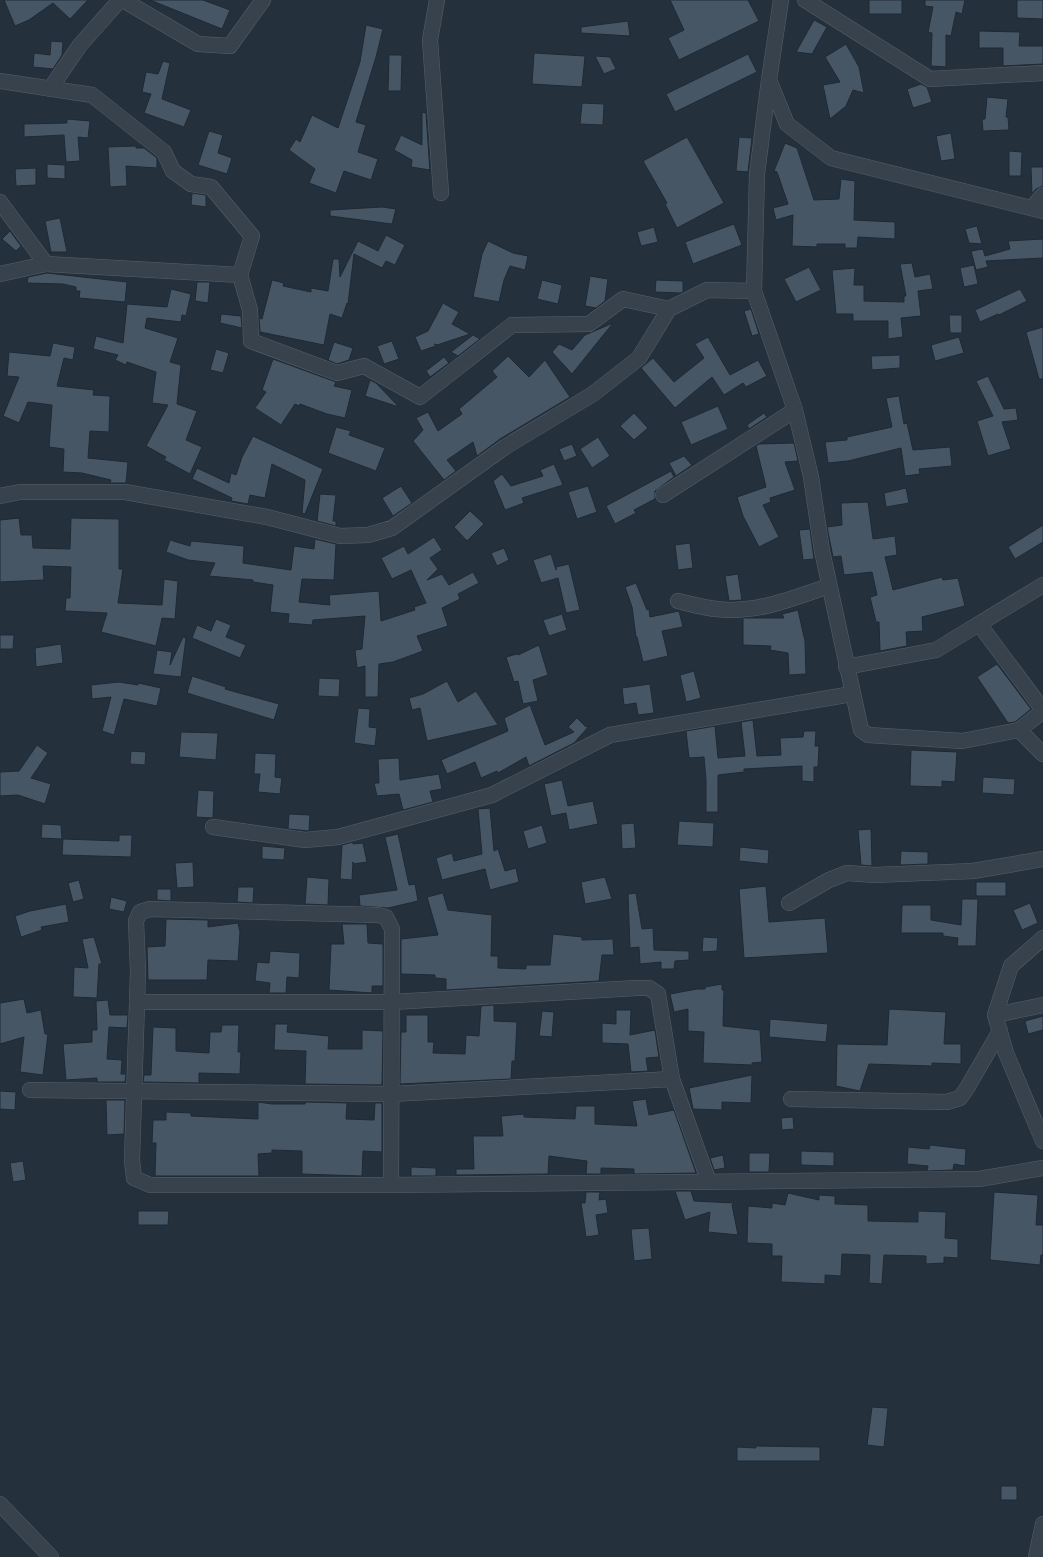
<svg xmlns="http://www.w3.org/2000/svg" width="1043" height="1557" viewBox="0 0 1043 1557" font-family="'Fira Sans',sans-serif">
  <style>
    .building { fill: #475664; stroke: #1f2934 }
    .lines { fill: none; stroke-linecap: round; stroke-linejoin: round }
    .street-casing { stroke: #56606b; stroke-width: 16 }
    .street { stroke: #37424d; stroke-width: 15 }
  </style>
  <rect width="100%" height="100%" fill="#24313d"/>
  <g class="building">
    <polygon points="4,0 88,0 70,19 53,3 29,20 15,26"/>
    <polygon points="150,0 203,0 230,10 222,29"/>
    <polygon points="670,0 748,0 759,21 679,60 668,38 684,30"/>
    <rect x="869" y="0" width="33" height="14"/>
    <polygon points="925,0 965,0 962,14 956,12 951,36 946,35 946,67 931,66 932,33 928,32 933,7 925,6"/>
    <polygon points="1017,0 1043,0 1043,19 1017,18"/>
    <polygon points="814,20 827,27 812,54 796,52"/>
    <polygon points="628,21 630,36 581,33 581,27"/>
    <polygon points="366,25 383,29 376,57 356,122 366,125 358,152 378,159 371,180 344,171 336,193 309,183 315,169 289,150 296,139 300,142 312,115 338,128 360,62"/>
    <polygon points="979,31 1020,32 1019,46 1043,46 1043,64 1003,66 1003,48 979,48"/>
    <polygon points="51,41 63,42 62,55 53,69 33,67 34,53 50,55"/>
    <polygon points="846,44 859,67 864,93 853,90 846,106 830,119 823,85 840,82 825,57"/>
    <polygon points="534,53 585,56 582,87 532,84"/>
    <polygon points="748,54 757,72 675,112 666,94"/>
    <polygon points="389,55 402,55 401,91 388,91"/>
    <polygon points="595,56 610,57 616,69 604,74"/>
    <polygon points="163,61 170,63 162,99 191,110 184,127 144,113 151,94 142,92 146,72 158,74"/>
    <polygon points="921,84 927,87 932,102 913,108 907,89"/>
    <polygon points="987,97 1008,99 1006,117 1008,117 1009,130 983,131 982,119 985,119"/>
    <polygon points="582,103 604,104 603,125 580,124"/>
    <polygon points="422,112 426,113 430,172 430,170 411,167 412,160 394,150 401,135 422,145"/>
    <polygon points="67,119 90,121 88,138 78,137 80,161 66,162 64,135 24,137 24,124 67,123"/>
    <polygon points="209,131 223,135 218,153 232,158 227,174 198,165"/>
    <polygon points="951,133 955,159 941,161 936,136"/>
    <polygon points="687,137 724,203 677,228 665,204 667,203 643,161"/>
    <polygon points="739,137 752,138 748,172 736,171"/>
    <polygon points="785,143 797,148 814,200 839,199 841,179 855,181 854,220 895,222 895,239 858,237 857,248 845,248 845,244 817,244 817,247 792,246 793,215 776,220 773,208 788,204 777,172 774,171"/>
    <polygon points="136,146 136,148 144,148 157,158 157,168 126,166 127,186 110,187 108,147"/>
    <polygon points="1009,151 1022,152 1021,176 1009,176"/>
    <polygon points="47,164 65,165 65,179 47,178"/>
    <polygon points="1031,167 1043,167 1043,186 1036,189 1032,194"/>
    <polygon points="36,168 36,185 16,186 15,169"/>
    <polygon points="192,193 206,195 206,207 191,205"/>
    <polygon points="382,207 396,209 392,224 330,216 330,210"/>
    <polygon points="60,218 67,252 51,252 45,221"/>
    <polygon points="734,224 742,245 693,264 685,242"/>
    <polygon points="977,226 982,244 969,243 965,229"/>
    <polygon points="654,227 658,242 641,246 637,232"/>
    <polygon points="10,231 21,246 16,251 2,239"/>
    <polygon points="386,235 405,245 395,265 386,261 382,268 354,254 348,304 347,303 342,318 330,314 324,345 260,332 259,318 262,319 272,280 284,283 283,286 311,292 311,288 328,291 333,259 339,259 340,277 358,241 378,251"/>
    <polygon points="1043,239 1043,258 986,261 988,267 976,270 971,251 983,249 985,256 1010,249 1008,241"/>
    <polygon points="488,241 513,253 528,256 525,270 510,266 504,280 499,302 473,297 482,254"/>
    <polygon points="912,263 915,277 930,274 933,289 918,291 921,316 901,318 903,337 888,339 888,321 853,321 853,314 836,314 832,270 855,268 854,285 864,285 864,301 904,302 904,296 906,296 900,264"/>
    <polygon points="974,265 978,284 964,287 960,268"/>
    <polygon points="809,267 821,290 796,302 784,279"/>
    <polygon points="47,273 127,282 125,302 79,298 80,291 76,291 76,287 63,284 27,283 28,277"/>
    <polygon points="590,276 608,279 605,301 596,308 585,306"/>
    <polygon points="542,280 562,285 558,304 537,299"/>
    <polygon points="656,280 683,281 683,292 680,293 655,292"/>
    <polygon points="197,282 210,282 208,303 195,301"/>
    <polygon points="171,289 191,294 186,316 182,315 181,322 147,318 145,328 178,338 170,362 181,365 177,404 197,411 186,440 202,447 190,474 164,460 166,457 146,446 168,405 152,403 156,372 127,362 126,365 115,360 118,355 93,349 96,336 123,343 127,304 167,307"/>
    <polygon points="1020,289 1027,301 999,315 998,314 980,322 975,310"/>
    <polygon points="443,303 459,312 452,324 470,334 437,345 434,344 436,346 421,351 415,337 428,331"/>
    <polygon points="751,309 759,334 752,336 744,311"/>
    <polygon points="221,314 241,316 242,328 220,323"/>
    <polygon points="949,315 962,315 962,333 950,333"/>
    <polygon points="613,323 572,374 552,352 559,344 572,350 585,335"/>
    <polygon points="1043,327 1043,379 1039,379 1026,332"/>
    <polygon points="473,335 480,339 458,356 451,352"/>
    <polygon points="708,337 730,375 758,360 767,376 746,387 743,383 724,395 712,377 675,408 641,368 653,358 674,382 704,358 695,344"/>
    <polygon points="959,337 964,353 935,361 931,345"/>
    <polygon points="392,341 399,359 384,364 377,346"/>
    <polygon points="334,342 353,348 349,360 337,364 328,360"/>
    <polygon points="53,343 75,347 73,360 64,358 57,386 94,390 93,395 110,396 109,432 90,431 88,458 128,462 126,483 110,483 111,480 82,473 63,472 64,449 49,447 52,405 28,402 19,423 3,416 19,377 7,376 9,352 50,356"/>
    <polygon points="216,349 229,353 223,373 210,370"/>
    <polygon points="900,355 900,368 872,370 871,356"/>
    <polygon points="508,356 529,377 545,360 570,397 500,439 477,456 473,442 447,460 456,471 444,480 413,441 423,430 416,418 428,412 438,431 462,414 459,409 497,377 492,371"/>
    <polygon points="444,357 449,363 430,377 426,371"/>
    <polygon points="273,359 336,382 334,386 352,390 345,418 327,414 300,404 299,406 295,404 281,425 255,408 266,392 262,390"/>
    <polygon points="988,376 1004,409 1016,408 1018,420 1002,422 1011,449 988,456 977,421 993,416 976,381"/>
    <polygon points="370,380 376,383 399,407 365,396"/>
    <polygon points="899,396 904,424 907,423 913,450 950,447 952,466 919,469 920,474 905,476 901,448 848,461 828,463 825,442 847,440 847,437 892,427 886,398"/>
    <polygon points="718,406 728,429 691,445 681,422"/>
    <polygon points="634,413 648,428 634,440 620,426"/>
    <polygon points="764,413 767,417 749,429 747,425"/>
    <polygon points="336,427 351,431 349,435 385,448 376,471 328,453"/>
    <polygon points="253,436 323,469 305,514 302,513 305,480 272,464 265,498 250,495 248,504 231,501 232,498 192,479 197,468 229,483 231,473 236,475 242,457"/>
    <polygon points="598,437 610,456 592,468 580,449"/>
    <polygon points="794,443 798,461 785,462 795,490 770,498 771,502 763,505 779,537 759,547 743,516 737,497 766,487 756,446 759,444"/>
    <polygon points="572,444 577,456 564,461 559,449"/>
    <polygon points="684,456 692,465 676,476 669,463"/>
    <polygon points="554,464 563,485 522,498 524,503 505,510 493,481 502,474 511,486 543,476 540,470"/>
    <polygon points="671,471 674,477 655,491 655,499 634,510 636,513 615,524 606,506"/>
    <polygon points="401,486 412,503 393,516 382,498"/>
    <polygon points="588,486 597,512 577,519 568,492"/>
    <polygon points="906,488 909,503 886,507 884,493"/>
    <polygon points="320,494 336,495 333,521 336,521 336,526 317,521"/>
    <polygon points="868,502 873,539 895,536 897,555 885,557 893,590 942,577 943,580 958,578 965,606 922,617 923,631 906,632 907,646 880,651 879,622 876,622 870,597 877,595 872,572 844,575 841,556 833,557 827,527 842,525 841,503"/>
    <polygon points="470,511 484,524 467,541 454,527"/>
    <polygon points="19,518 21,535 32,535 33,548 70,549 71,518 119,519 119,569 123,569 118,603 162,605 164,579 178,581 175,619 162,618 156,646 101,632 107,613 65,611 66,598 70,598 71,567 43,566 44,580 0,582 0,520"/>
    <polygon points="1043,525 1043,542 1015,559 1008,547"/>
    <polygon points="810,529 814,559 803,560 799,530"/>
    <polygon points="434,537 442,550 430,558 438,569 427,580 442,574 449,585 473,572 479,583 458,594 460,599 442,608 448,626 417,636 423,651 393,662 379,664 378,697 365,697 365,666 357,668 355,650 362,649 365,616 313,620 312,625 288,623 289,614 270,612 273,585 253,582 253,580 209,576 215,563 188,560 166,552 170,540 190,546 191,541 244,546 243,563 291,570 294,546 314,549 315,539 336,544 334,580 302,579 299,602 330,605 329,595 379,591 381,621 415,610 414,607 426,603 411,570 392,579 381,558 404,546 408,554"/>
    <polygon points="690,543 693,568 678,570 675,545"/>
    <polygon points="504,548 509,560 497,566 491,553"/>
    <polygon points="551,554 556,570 556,567 569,564 580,610 566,613 558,578 541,583 533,560"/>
    <polygon points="738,574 742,600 729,601 725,576"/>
    <polygon points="636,583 647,610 649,609 650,617 679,611 683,627 662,631 668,656 643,662 637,637 636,637 632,607 625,587"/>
    <polygon points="798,610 805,641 806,674 789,675 788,653 770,650 771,646 743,645 743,618 784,618 782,614"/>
    <polygon points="562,614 567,630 549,636 543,620"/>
    <polygon points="216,619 231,625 226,637 246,645 240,658 192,638 197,625 211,631"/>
    <polygon points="0,635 14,635 13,649 0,649"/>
    <polygon points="183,637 186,638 181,677 153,674 157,650 172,652 170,665"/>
    <polygon points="61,644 63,663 36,667 35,648"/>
    <polygon points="539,645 548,675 533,680 538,701 523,704 518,681 514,682 506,657 517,654 518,655"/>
    <polygon points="997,664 1031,709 1015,722 1008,723 977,677"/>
    <polygon points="694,671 701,698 686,702 680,675"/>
    <polygon points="192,676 226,687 225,689 279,704 274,720 187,693"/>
    <polygon points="319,678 340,679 339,697 318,696"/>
    <polygon points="447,681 458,702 476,691 498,725 427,741 420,708 412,710 409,698 423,694"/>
    <polygon points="119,682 138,685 138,683 161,688 157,706 124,699 114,735 102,731 111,697 92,699 91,685"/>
    <polygon points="650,684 654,713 638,715 636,703 624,705 622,688"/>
    <polygon points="530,705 545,745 574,732 568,727 577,718 586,727 590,725 574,743 529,766 526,757 498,773 497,771 481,778 475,762 447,774 441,760 508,731 504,718"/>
    <polygon points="358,708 370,709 369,727 377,728 375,746 354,743"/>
    <polygon points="753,720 757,756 781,755 780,738 803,737 804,731 816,731 815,746 819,746 818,767 814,767 814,782 802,781 802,766 744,769 744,772 718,775 718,812 706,812 706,780 704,757 689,758 686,731 715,726 718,758 745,756 741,722"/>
    <polygon points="181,732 218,733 216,760 179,757"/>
    <polygon points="37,745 48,753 31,778 51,784 45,804 18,795 0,796 0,772 19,771"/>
    <polygon points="911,750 957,752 955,782 942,781 942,787 910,786"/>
    <polygon points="131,751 146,752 145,765 130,764"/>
    <polygon points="255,753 276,754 275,777 282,778 280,794 258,792 260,774 254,774"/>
    <polygon points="399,758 400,780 439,774 442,789 430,791 433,802 403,810 399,794 377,796 374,783 379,783 378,759"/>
    <polygon points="983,777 1015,779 1014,795 982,793"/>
    <polygon points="562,780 568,806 593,801 598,824 569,830 566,813 551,816 544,784"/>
    <polygon points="198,790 214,791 213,818 196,817"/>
    <polygon points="490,808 494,851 498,849 505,871 516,868 519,882 490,890 485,869 442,880 436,858 452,853 454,861 482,854 478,809"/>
    <polygon points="289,814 310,815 309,831 288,829"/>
    <polygon points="679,821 714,823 713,847 677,845"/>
    <polygon points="634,823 636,848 622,849 621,824"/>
    <polygon points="42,824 61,825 62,839 41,838"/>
    <polygon points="542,825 547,843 528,849 523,831"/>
    <polygon points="871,829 872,866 861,865 858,830"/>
    <polygon points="398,834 409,885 415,884 418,901 388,908 360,906 359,895 397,890 385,837"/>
    <polygon points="119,835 132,835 131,857 62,855 63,839 119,841"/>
    <polygon points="353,842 353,844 363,843 367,862 353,864 353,862 352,880 340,879 342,845"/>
    <polygon points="262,846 285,848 284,860 262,859"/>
    <polygon points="740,847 769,850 768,864 739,861"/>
    <polygon points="901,851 928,852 928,864 900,865"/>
    <polygon points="193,862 194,887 177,888 175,863"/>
    <polygon points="307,877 329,879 328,905 305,904"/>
    <polygon points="605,877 612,899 585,904 581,882"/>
    <polygon points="79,880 84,899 73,902 68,883"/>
    <rect x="976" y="882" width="30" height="14"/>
    <polygon points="766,886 769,922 825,918 828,953 744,958 739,889"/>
    <polygon points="238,887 254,887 253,903 237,902"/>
    <polygon points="157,889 171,889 171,901 157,900"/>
    <polygon points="443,893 448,910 492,915 491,956 498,956 498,968 526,969 526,965 550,965 553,934 582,937 582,940 613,939 614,955 602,955 599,981 446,990 446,979 435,978 435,975 401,974 401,939 438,935 427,897"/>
    <polygon points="636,893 642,929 653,928 654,950 689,951 689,960 675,961 674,969 661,969 661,962 640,964 639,947 630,948 628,894"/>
    <polygon points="111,897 127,901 124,912 109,909"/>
    <polygon points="962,899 978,899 976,946 957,946 958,938 943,936 943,933 901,933 902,905 931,905 931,920 961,925"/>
    <polygon points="1030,903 1038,923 1022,930 1013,910"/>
    <polygon points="66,904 69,922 41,927 42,930 21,937 15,916 30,911"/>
    <polygon points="166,919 208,920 208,927 238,923 240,932 238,961 208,960 207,980 148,980 147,947 165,946"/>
    <polygon points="342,924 367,924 368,943 383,944 383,986 372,986 372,993 329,990 331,944 344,944"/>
    <polygon points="94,937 102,964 99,964 97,998 73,997 74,967 88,968 82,939"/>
    <polygon points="703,937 718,938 717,951 702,952"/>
    <polygon points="270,951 300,953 299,978 287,977 286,993 269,993 270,983 255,981 257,962 269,963"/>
    <polygon points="722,984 722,990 724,990 723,1026 760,1030 762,1062 752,1063 752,1065 703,1063 704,1032 688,1031 688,1009 674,1012 670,994 697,989 705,989 705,987"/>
    <polygon points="24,999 27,1013 41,1010 45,1034 48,1034 43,1075 20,1072 24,1037 0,1044 0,1003"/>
    <polygon points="108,1000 110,1015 128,1015 127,1028 109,1027 107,1059 122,1060 121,1074 126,1074 125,1082 97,1082 97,1078 66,1080 63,1044 92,1042 92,1030 97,1030 96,1001"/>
    <polygon points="494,1005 494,1021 517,1022 515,1061 512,1061 511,1079 400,1084 401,1032 406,1032 406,1015 428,1015 428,1042 434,1042 433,1053 465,1054 466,1035 479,1036 481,1006"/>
    <polygon points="889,1009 946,1012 944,1044 961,1044 961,1064 932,1063 932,1066 869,1064 860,1091 836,1086 837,1044 887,1045"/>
    <polygon points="616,1010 631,1010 630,1035 655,1030 659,1057 646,1058 648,1071 631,1072 628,1044 602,1043 602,1023 616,1024"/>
    <polygon points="542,1011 554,1012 552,1037 539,1036"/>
    <polygon points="1043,1016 1043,1030 1028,1034 1025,1021"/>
    <polygon points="770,1019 828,1024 826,1042 769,1037"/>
    <polygon points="275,1024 288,1024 287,1032 329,1036 328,1049 362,1049 362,1030 383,1031 382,1085 305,1084 306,1051 274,1050"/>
    <polygon points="222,1025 239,1025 238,1052 241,1052 240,1074 199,1073 199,1083 143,1082 144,1075 151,1075 153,1027 176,1028 176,1051 209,1053 210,1032 221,1032"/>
    <polygon points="752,1075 751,1103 722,1102 722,1110 693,1109 689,1088"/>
    <polygon points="0,1091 16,1092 15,1110 0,1109"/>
    <polygon points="646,1099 649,1115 674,1110 696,1173 634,1174 634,1169 601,1168 601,1174 586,1174 587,1161 549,1156 548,1174 456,1175 456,1169 474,1169 473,1136 503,1136 501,1116 524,1114 524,1117 575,1119 576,1106 595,1106 595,1124 637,1126 632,1101"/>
    <polygon points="106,1100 125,1100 124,1134 107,1135"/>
    <polygon points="258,1102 272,1104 305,1104 305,1102 347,1103 346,1119 374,1120 375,1103 382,1103 382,1152 363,1151 362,1176 302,1174 302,1151 272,1150 272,1153 258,1154 259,1176 155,1176 156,1143 152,1143 153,1120 166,1120 166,1112 191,1113 191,1116 258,1119"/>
    <polygon points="793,1117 794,1129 782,1130 781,1118"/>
    <polygon points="930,1145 966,1149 965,1166 954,1164 953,1170 927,1171 928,1166 907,1164 908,1147 929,1149"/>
    <polygon points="801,1151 834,1152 834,1166 801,1165"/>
    <polygon points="749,1153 770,1153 769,1172 749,1172"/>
    <polygon points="723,1155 725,1168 714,1170 710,1158"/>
    <polygon points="23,1161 26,1180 13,1182 10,1163"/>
    <polygon points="411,1167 436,1168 436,1176 411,1176"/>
    <polygon points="675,1191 691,1191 694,1201 734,1203 732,1205 738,1235 708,1232 710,1212 685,1220"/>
    <polygon points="586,1192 600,1192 599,1200 606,1199 608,1213 596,1215 599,1235 586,1237 581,1203 585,1203"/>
    <polygon points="994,1192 1038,1195 1036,1225 1043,1225 1043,1255 1041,1255 1040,1265 990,1260"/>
    <polygon points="788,1193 819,1200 819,1195 835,1196 835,1204 868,1205 868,1221 918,1222 918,1211 946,1212 945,1238 958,1239 958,1258 944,1257 944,1263 926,1264 926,1256 884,1255 882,1284 869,1283 870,1255 842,1254 841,1276 825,1275 825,1284 781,1282 782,1256 772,1256 772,1244 747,1243 748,1206 772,1208 772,1203 785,1205"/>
    <polygon points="138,1211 169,1211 168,1225 138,1225"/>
    <polygon points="649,1228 652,1259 634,1261 631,1229"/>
    <polygon points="872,1407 888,1408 884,1447 867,1445"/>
    <polygon points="756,1446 820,1447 820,1461 737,1461 737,1447 756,1448"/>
    <rect x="1001" y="1486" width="16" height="14"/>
  </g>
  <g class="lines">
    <g class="street-casing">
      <g id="street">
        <polyline points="123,0 198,44 230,46 263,0"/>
        <polyline points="437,0 430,40 441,193"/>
        <polyline points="781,0 769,80 787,124 831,158 1043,211"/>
        <polyline points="805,0 930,79 1043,73"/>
        <polyline points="769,80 757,174 754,291 795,410 811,477 822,551 861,730 868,735 962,741 1019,730 1043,754"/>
        <polyline points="0,81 92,95 164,152 173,171 191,184 211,187 252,236 240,275"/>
        <polyline points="50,89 80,45 120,0"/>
        <polyline points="0,202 46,264 240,275 250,310 251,341 337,373 364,366 420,397 512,325 589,324 623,299 669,309"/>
        <polyline points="1032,208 1043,195"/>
        <polyline points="0,274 46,264"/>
        <polyline points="663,495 795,410"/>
        <polyline points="0,496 20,492 125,492 267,517 340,536 368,535 392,528 505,447 593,394 639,358 669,309 707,290 754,291"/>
        <path d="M678 601C691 604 704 608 717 609 756 614 793 598 829 586"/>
        <polyline points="979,624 1043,710"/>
        <polyline points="846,667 936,650 1043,585"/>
        <polyline points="1019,730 1043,711"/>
        <polyline points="213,827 305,840 338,837 492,795 610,735 852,694"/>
        <polyline points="789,903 829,880 847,873 875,875 973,871 1043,859"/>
        <polyline points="1043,938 1011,966 995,1015 1006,1053 1043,1141"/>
        <polyline points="137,1002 392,1002 637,988 649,988 658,994 672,1079 709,1182"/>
        <polyline points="995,1015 1043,1005"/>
        <polyline points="30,1090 391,1094 672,1079"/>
        <polyline points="791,1099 947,1102 960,1098 967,1088 1000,1031"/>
        <polyline points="391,1185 392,929 386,917 378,915 150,909 140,912 136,921 138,971 132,1160 134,1178 150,1185 391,1185 979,1179 1043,1168"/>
        <polyline points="0,1504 51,1557"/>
        <polyline points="1036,1557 1043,1524"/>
      </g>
    </g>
    <use href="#street" class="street"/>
  </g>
</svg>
